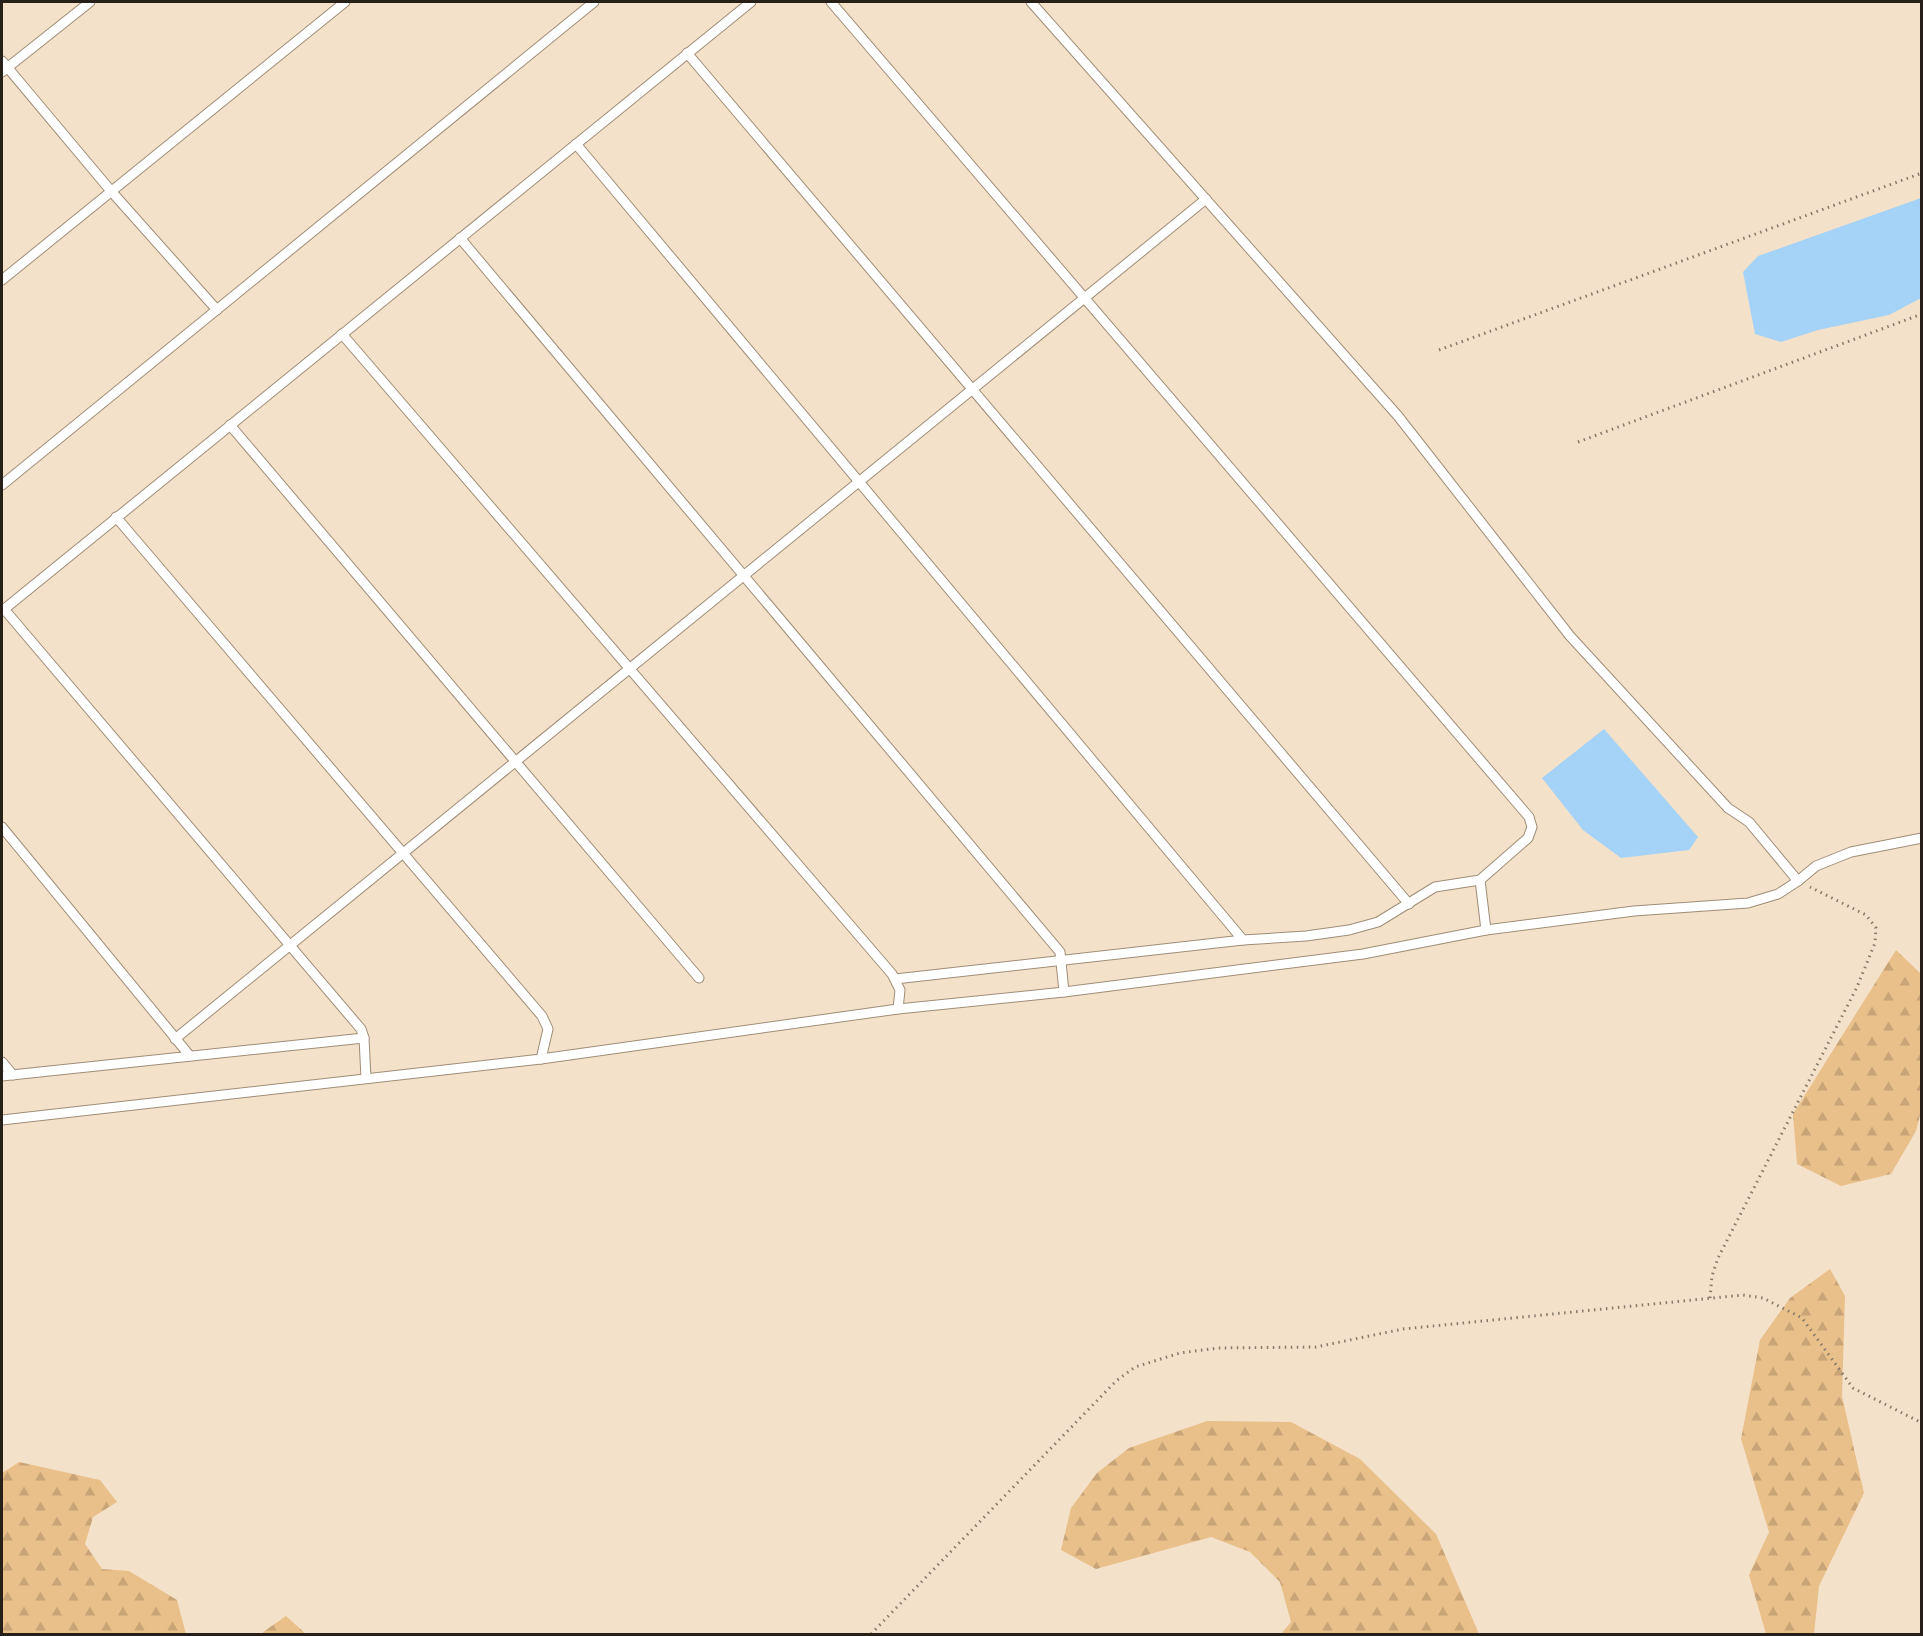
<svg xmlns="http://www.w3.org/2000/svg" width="1923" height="1636" viewBox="0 0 1923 1636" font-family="Helvetica,sans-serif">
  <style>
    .forest { fill: url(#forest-firs) }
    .water { fill: #a4d3f7 }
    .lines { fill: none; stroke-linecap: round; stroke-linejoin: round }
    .lane-casing { stroke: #9f8d77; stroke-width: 11 }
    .path { stroke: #867a6b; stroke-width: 3; stroke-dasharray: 1.5 4.5; stroke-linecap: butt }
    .lane { stroke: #fff; stroke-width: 9 }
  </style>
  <defs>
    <pattern id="forest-firs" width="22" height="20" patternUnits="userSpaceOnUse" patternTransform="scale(1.5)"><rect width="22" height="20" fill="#e9bf8a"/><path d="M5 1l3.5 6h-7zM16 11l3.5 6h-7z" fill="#c8a476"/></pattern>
  </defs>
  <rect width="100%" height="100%" fill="#f4e1ca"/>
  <g class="forest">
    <polygon points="1896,950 1921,974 1921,1111 1916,1131 1891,1174 1841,1186 1797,1164 1793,1114"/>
    <polygon points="1830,1269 1845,1296 1842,1396 1864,1493 1819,1586 1814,1634 1766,1634 1749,1575 1769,1532 1741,1439 1760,1340 1790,1298"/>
    <polygon points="1207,1421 1291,1422 1360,1459 1436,1534 1479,1634 1281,1634 1291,1622 1280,1582 1250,1552 1211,1537 1096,1569 1061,1550 1071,1508 1097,1473 1129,1448"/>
    <polygon points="19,1462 100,1480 117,1502 93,1517 85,1544 102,1569 129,1571 177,1600 186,1634 2,1634 2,1473"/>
    <polygon points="286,1616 306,1634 263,1634 263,1632"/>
  </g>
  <g class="water">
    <polygon points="1921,198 1921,298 1889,315 1818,330 1781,342 1755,334 1743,272 1758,256"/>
    <polygon points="1604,729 1698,837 1689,850 1621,858 1583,830 1542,778"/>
  </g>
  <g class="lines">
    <g class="lane-casing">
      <g id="lane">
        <polyline points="831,2 1529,817 1532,827 1528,838 1480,880 1435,887 1378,922 1349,930 1306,936 1243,940 895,979"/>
        <polyline points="1031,2 1398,416 1570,636 1728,808 1749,822 1798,881"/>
        <polyline points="687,53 1409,904"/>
        <polyline points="2,61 111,191 217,310"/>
        <polyline points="2,72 90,2"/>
        <polyline points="576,144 1243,940"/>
        <polyline points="460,238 1060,952 1064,992"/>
        <polyline points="2,280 345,2"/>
        <polyline points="342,334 892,974 900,990 898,1009"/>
        <polyline points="230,425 699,978"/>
        <polyline points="2,485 594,2"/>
        <polyline points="116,517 542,1016 548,1029 541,1059"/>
        <polyline points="4,609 361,1029 364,1038 366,1078"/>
        <polyline points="2,611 751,2"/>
        <polyline points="2,827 190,1056"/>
        <polyline points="1480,880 1486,930"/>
        <polyline points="175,1039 1206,199"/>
        <polyline points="2,1062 13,1075"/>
        <polyline points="2,1076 364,1038"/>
        <polyline points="2,1120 541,1059 898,1009 1064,992 1363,954 1486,930 1634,911 1748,903 1778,894 1798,881 1816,866 1851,852 1922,838"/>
      </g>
    </g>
    <g class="path">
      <polyline points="1439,350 1922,173"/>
      <polyline points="1578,442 1922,314"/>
      <polyline points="1710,1298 1712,1276 1718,1258 1857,987 1875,943 1876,928 1866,915 1810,887"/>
      <polyline points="871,1634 1116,1381 1135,1367 1180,1353 1218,1348 1316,1347 1403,1329 1743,1295 1763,1298 1802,1318 1853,1388 1922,1423"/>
    </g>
    <use href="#lane" class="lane"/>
  </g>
  <rect width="1923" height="1636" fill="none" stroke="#272018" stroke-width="6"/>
</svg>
